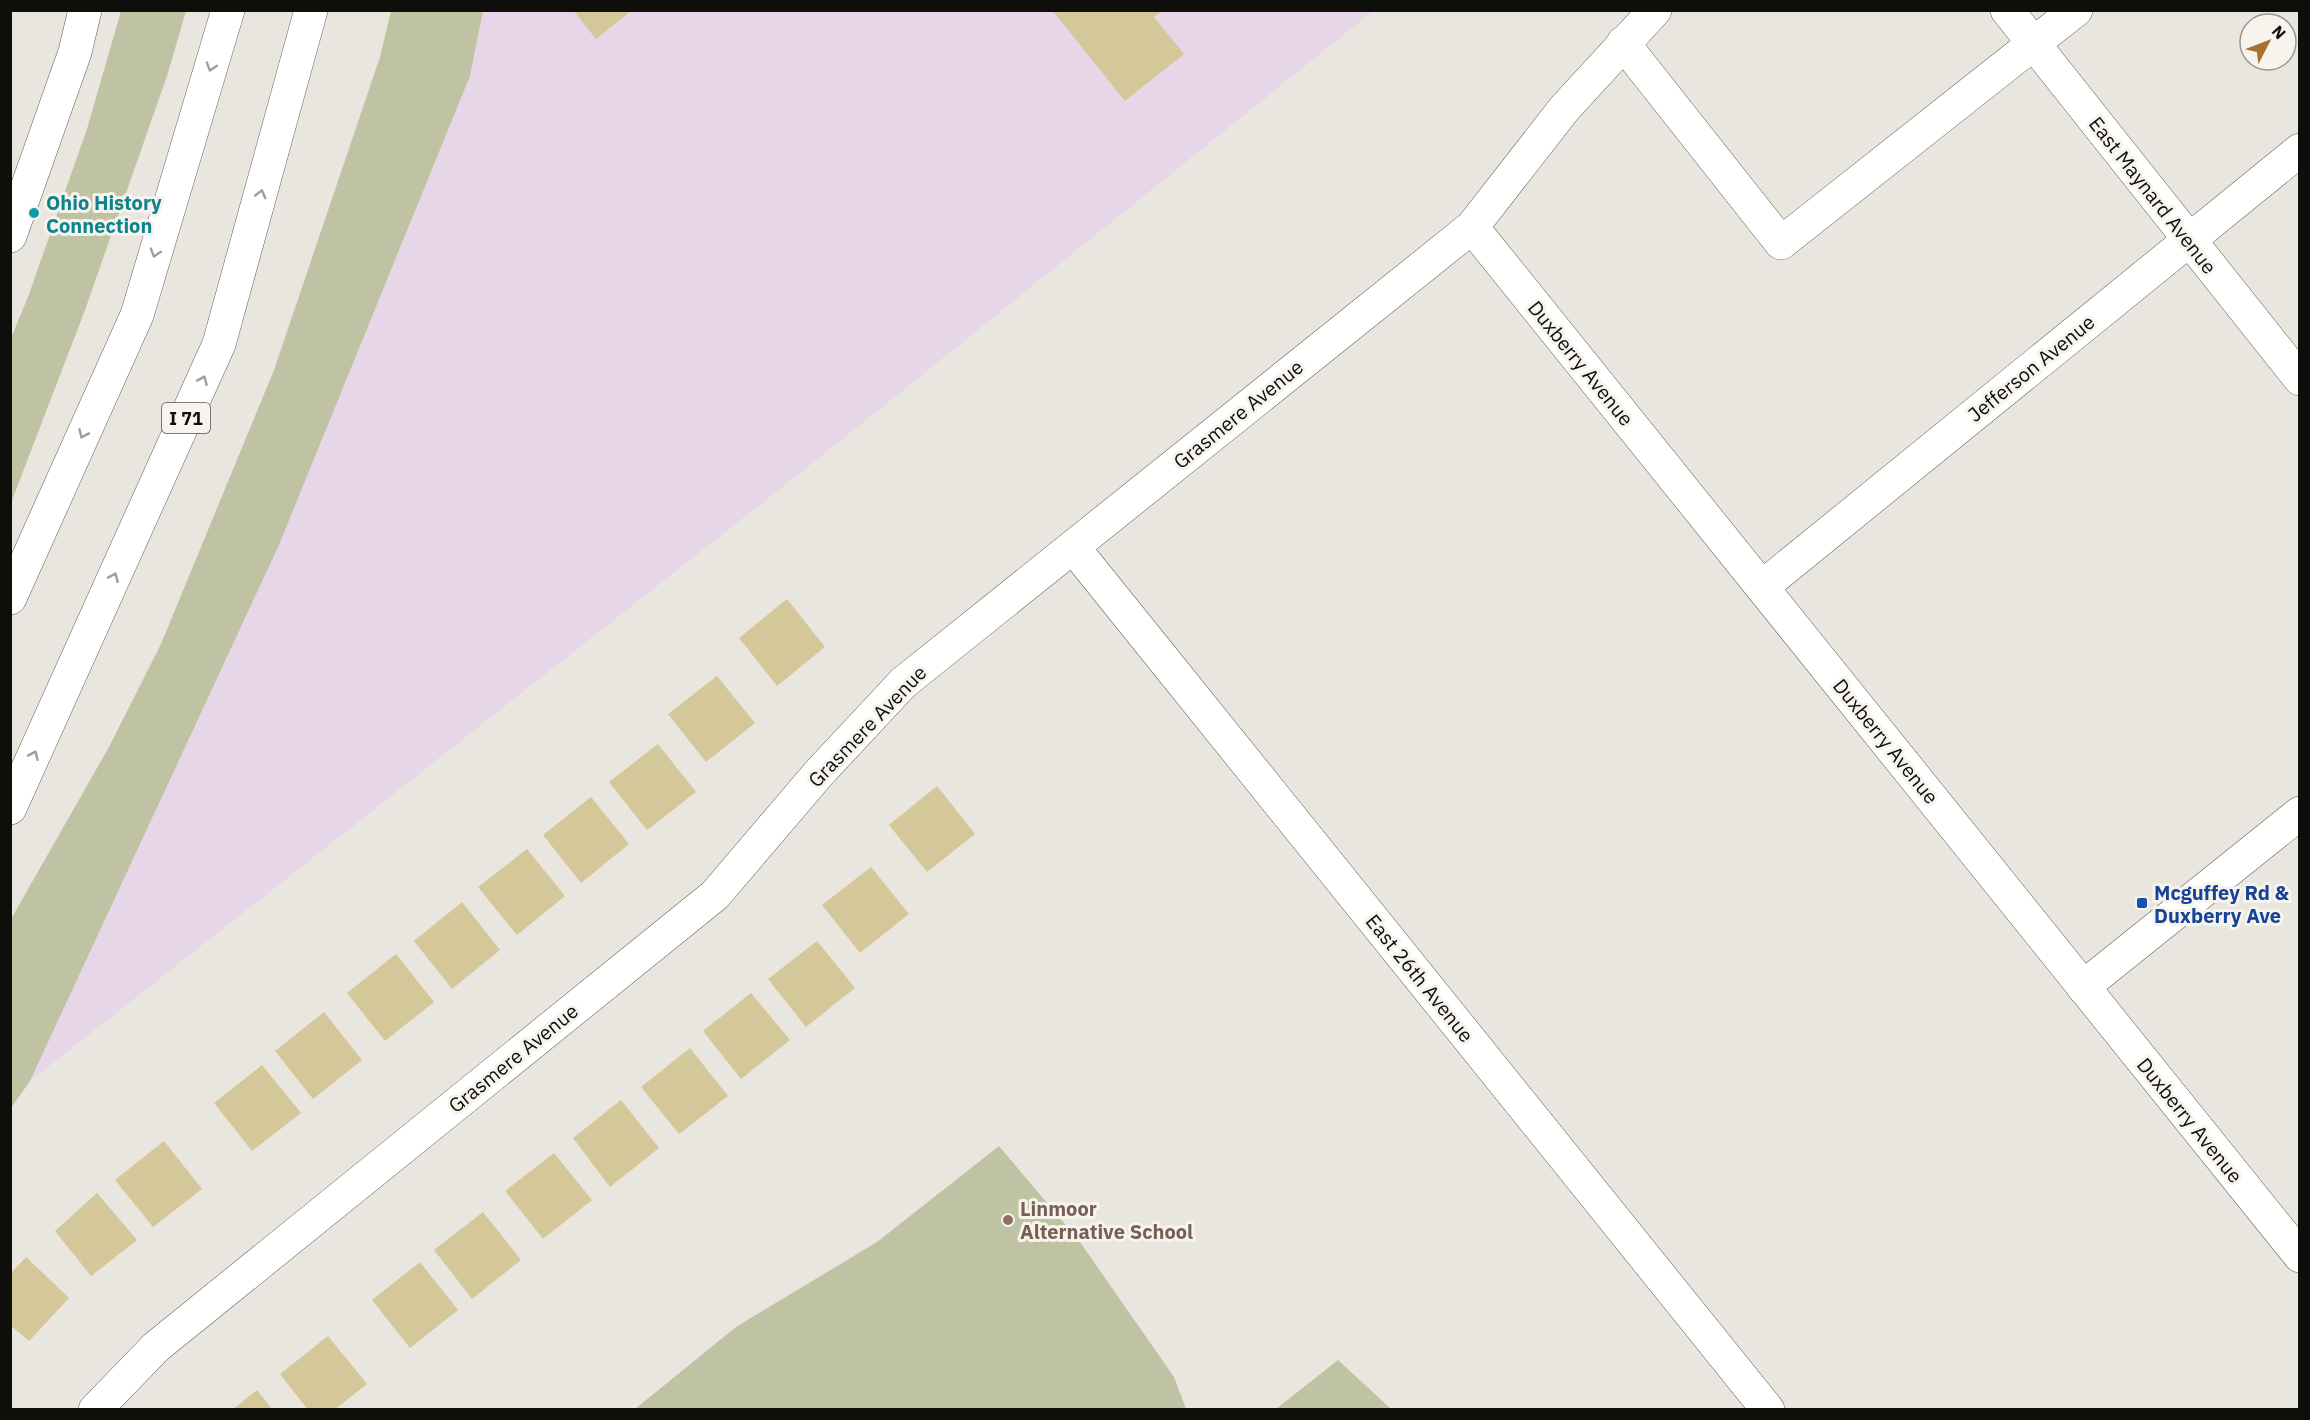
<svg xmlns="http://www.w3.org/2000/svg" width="2310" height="1420" viewBox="0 0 2310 1420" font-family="'IBM Plex Sans',sans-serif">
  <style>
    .industrial { fill: #e6d6e8 }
    .green { fill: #c0c3a3 }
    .building { fill: #d4c89a }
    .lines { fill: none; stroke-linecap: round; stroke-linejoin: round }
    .minor-casing { stroke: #62615a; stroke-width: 34 }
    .highway-casing { stroke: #62615a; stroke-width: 34 }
    .minor { stroke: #fff; stroke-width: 33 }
    .highway { stroke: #fff; stroke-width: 33 }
    .oneway { stroke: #9f9f9d }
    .culture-dot { fill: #0f9aa8; stroke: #f6f4ec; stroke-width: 2 }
    .transit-dot { fill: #1a4fb4; stroke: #f6f4ec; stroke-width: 2 }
    .education-dot { fill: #8d6e63; stroke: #f6f4ec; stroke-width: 2 }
    .labels { text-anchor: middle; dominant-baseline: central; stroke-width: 6; stroke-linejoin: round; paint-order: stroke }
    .shield { fill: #f6f4ec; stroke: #54534e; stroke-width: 1.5 }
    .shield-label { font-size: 18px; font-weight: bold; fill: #0e0e0b }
    .street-label { font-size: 20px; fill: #0e0e0b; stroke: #f6f4ec }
    .culture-label { font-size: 20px; font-weight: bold; fill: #0d838f; stroke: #f6f4ec; text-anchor: start }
    .transit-label { font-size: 20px; font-weight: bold; fill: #164399; stroke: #f6f4ec; text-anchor: start }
    .education-label { font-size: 20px; font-weight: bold; fill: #785e54; stroke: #f6f4ec; text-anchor: start }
  </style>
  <rect width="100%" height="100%" fill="#e8e6de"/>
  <polygon class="industrial" points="483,11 1373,11 814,462 30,1081 279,545 470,76"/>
  <g class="green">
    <polygon points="121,11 186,11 167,76 85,310 11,503 11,338 28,297 87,129"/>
    <polygon points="391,11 483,11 470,76 279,545 30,1081 11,1108 11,919 109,747 161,644 274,370 380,57"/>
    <polygon points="999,1146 1080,1242 1174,1377 1186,1409 635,1409 736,1327 877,1242"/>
    <polygon points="1338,1360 1391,1409 1276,1409"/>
  </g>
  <g class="building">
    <polygon points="573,10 632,10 596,39"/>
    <polygon points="1052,10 1163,10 1154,17 1184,54 1125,101"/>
    <polygon points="787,599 825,647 777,686 739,638"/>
    <polygon points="717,676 755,723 706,762 668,714"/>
    <polygon points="658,744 696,792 647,830 609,782"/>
    <polygon points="937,786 975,834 927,872 889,825"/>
    <polygon points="591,797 629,844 581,883 543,835"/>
    <polygon points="527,849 565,896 517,935 478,887"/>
    <polygon points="871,867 909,914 860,953 822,905"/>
    <polygon points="462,902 500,950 452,989 414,941"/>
    <polygon points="817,941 855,988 806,1027 768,979"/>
    <polygon points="396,954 434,1002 385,1041 347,993"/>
    <polygon points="751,993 790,1040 741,1079 703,1031"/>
    <polygon points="324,1012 362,1060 313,1099 275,1051"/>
    <polygon points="690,1048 728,1096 679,1134 641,1087"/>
    <polygon points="262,1065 301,1113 252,1151 214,1103"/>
    <polygon points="621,1100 659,1148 610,1187 573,1138"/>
    <polygon points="164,1141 202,1189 153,1227 115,1180"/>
    <polygon points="554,1153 592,1200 543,1239 505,1191"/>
    <polygon points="97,1193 137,1240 91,1276 55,1231"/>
    <polygon points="483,1212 521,1260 472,1299 434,1250"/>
    <polygon points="26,1257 69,1298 29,1341 10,1325 10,1274"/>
    <polygon points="420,1262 458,1310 410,1348 372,1300"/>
    <polygon points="328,1336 367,1384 334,1410 308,1410 280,1374"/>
    <polygon points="257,1390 273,1410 232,1410"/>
  </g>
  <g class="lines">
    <g class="minor-casing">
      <g id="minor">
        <polyline points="2007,10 2300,379"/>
        <polyline points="1623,43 1781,243 2076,10"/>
        <polyline points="1472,227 2300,1256"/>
        <polyline points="10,236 75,52 85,10"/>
        <polyline points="1073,547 1768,1410"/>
        <polyline points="1762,587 2300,150"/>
        <polyline points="2083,987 2300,813"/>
        <polyline points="95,1410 156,1347 715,895 819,773 903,683 1472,227 1564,109 1655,10"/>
      </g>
    </g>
    <g class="highway-casing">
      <g id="highway">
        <polyline points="10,598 137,315 228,10"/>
        <polyline points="10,808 219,344 311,10"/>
      </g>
    </g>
    <use href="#minor" class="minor"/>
    <use href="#highway" class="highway"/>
  </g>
  <defs><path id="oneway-chevron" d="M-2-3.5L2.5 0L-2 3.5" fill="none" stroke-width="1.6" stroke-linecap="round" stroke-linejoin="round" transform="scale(1.5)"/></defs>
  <g class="oneway">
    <use href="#oneway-chevron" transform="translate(211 67) rotate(107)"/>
    <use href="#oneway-chevron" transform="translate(261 194) rotate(-75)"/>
    <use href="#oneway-chevron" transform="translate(155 253) rotate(107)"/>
    <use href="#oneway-chevron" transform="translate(203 380) rotate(-66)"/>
    <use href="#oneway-chevron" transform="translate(83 434) rotate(114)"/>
    <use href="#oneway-chevron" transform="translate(114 577) rotate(-66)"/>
    <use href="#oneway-chevron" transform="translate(34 755) rotate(-66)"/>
  </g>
  <circle class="culture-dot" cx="34" cy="213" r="6"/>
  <rect class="transit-dot" x="2136" y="897" width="12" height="12" rx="3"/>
  <circle class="education-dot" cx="1008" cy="1220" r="6"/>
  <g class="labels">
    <rect class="shield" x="162" y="403" width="48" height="30" rx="4.5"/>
    <g class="shield-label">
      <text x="186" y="418">I 71</text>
    </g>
    <g class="street-label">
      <text transform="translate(2153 195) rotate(52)">East Maynard Avenue</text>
      <text transform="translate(1581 363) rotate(51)">Duxberry Avenue</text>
      <text transform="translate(2031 368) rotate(-39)">Jefferson Avenue</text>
      <text transform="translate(1238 414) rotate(-39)">Grasmere Avenue</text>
      <text transform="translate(867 726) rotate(-46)">Grasmere Avenue</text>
      <text transform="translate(1886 741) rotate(51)">Duxberry Avenue</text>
      <text transform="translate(1420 978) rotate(51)">East 26th Avenue</text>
      <text transform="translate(513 1058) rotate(-39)">Grasmere Avenue</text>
      <text transform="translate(2190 1120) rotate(51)">Duxberry Avenue</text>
    </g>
    <g class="culture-label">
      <text x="46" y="202">Ohio History<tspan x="46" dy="23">Connection</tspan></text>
    </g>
    <g class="transit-label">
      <text x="2154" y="892">Mcguffey Rd &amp;<tspan x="2154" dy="23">Duxberry Ave</tspan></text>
    </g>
    <g class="education-label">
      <text x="1020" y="1208">Linmoor<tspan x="1020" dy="23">Alternative School</tspan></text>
    </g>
  </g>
  <rect width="2310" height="1420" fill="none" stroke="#0e0e0b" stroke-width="24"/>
  <g transform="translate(2268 42) rotate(48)"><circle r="28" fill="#f6f4ec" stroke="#999892" stroke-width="1.5"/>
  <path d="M0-4.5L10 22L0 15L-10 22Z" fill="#ab6f32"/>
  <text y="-9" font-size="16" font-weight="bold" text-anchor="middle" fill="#0e0e0b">N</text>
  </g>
</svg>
